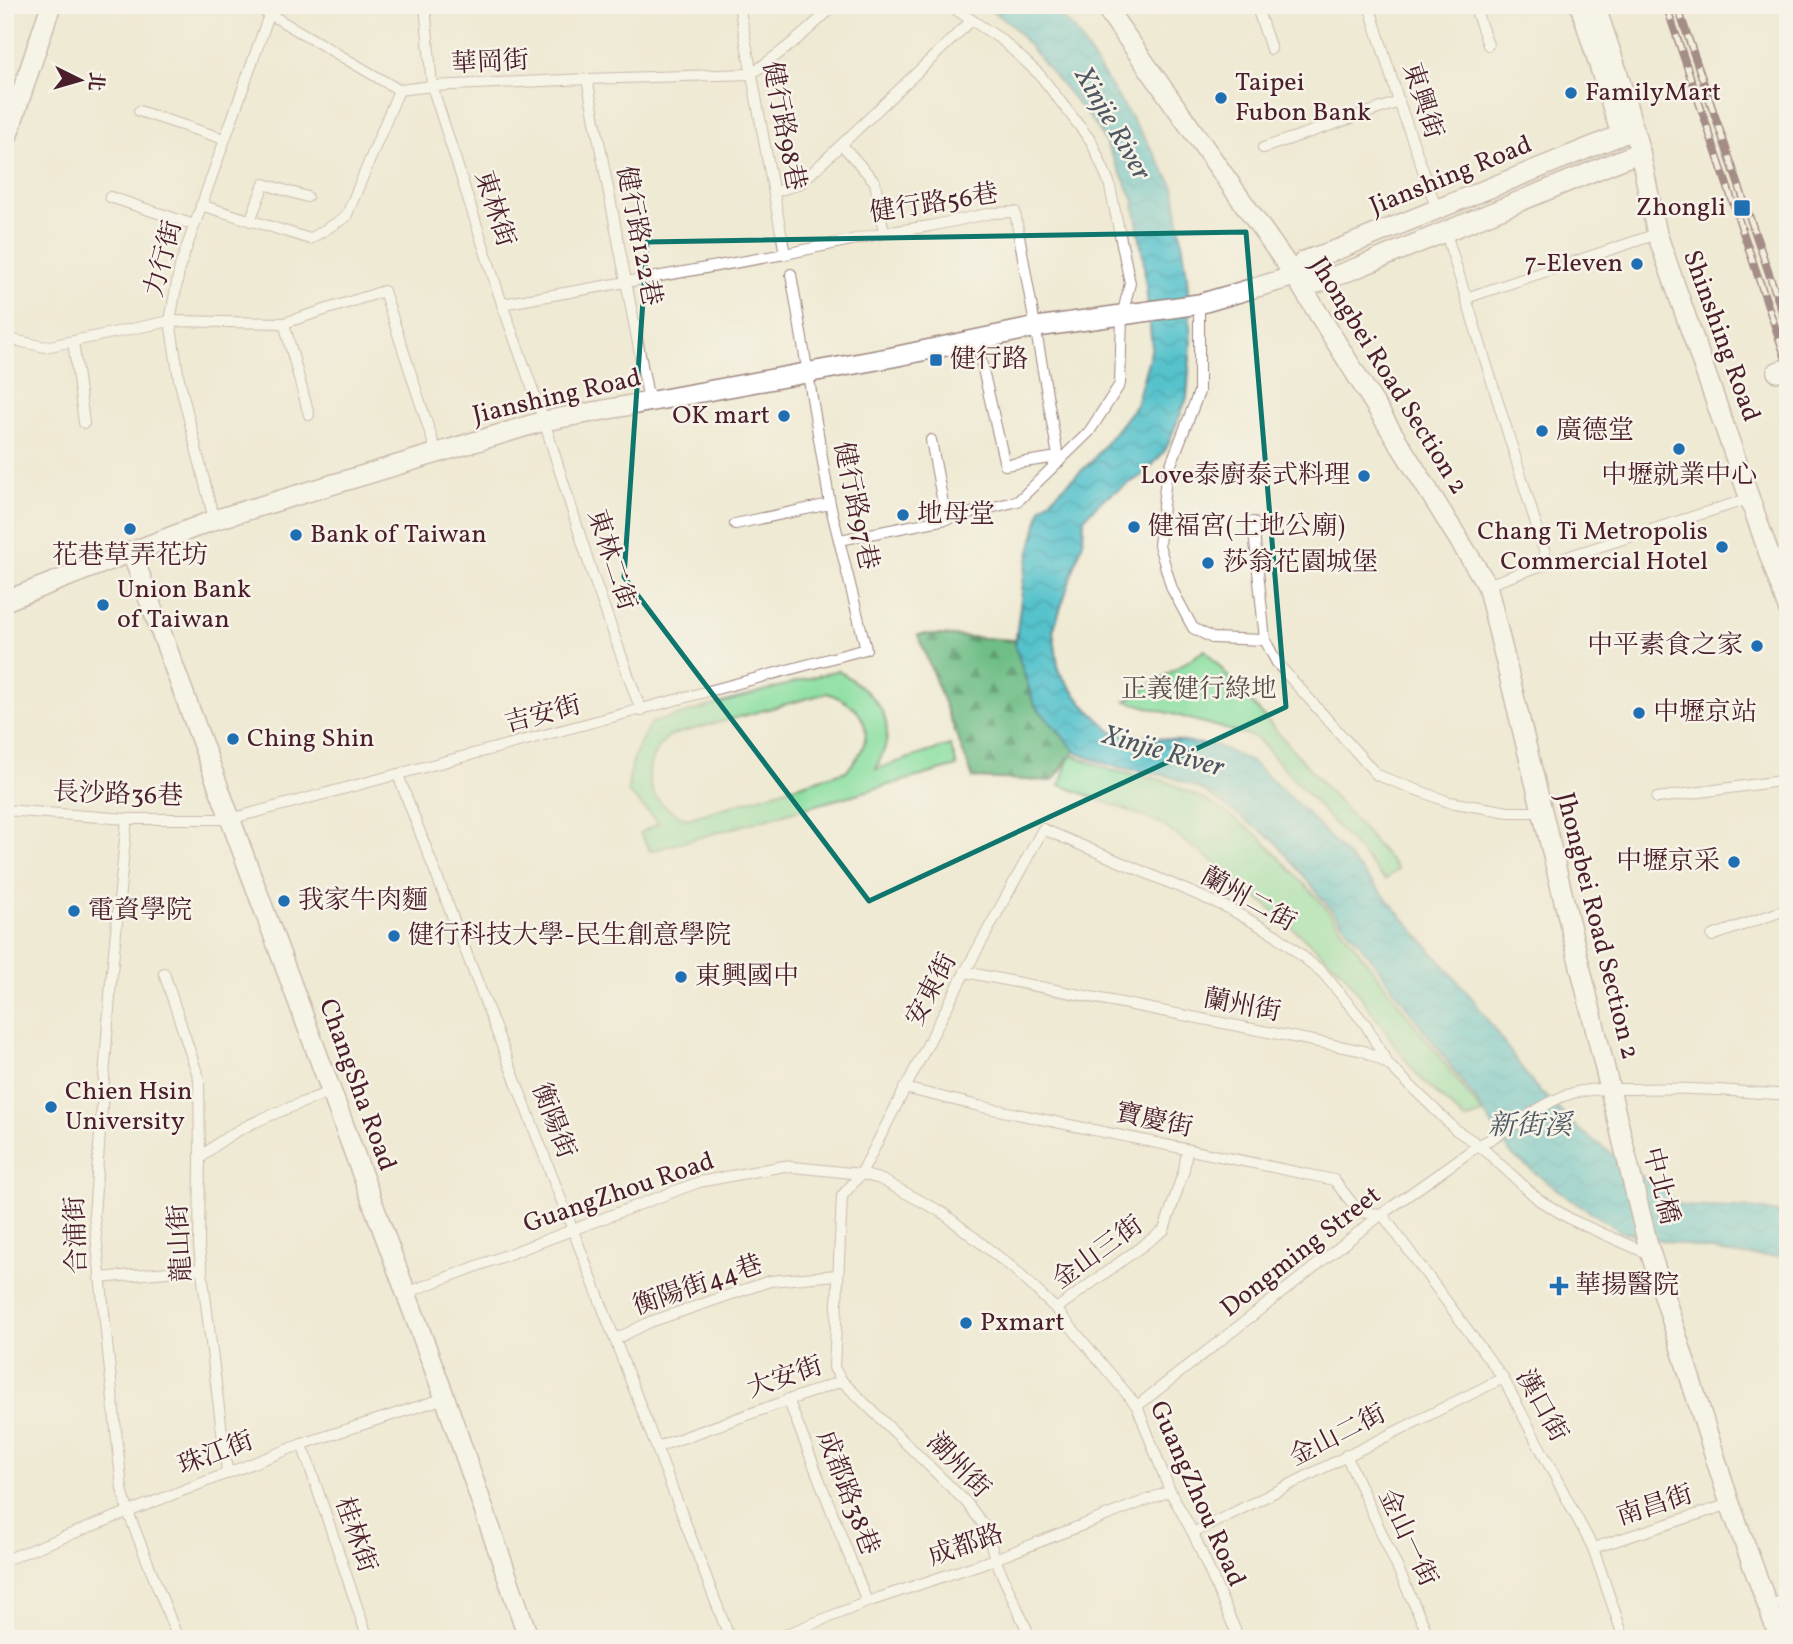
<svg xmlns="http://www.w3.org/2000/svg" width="1793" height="1644" viewBox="0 0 1793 1644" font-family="Vollkorn,'Noto Serif TC',serif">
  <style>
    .green { fill: #8adfa1; stroke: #6a7f66; stroke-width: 2; fill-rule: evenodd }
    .forest { fill: url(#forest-firs); stroke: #5c6e59; stroke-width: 2 }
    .water { fill: url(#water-waves); stroke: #50707c; stroke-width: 2 }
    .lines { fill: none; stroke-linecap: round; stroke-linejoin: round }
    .lane-casing { stroke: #9c847f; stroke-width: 12 }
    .street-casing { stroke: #9c847f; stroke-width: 22 }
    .lane { stroke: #fff; stroke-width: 10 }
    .street { stroke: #fff; stroke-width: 19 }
    .rail-casing { stroke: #4a1f2b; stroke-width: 8 }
    .rail { stroke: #f7f3e8; stroke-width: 5; stroke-dasharray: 16; stroke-linecap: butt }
    .marked { fill: none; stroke: #0f766e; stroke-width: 5; stroke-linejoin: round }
    .poi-dot { fill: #1f6fb2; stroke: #f7f3e8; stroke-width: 2.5 }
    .labels { text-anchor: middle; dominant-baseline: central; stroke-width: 5; stroke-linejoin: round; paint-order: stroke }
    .street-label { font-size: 26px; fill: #4a1f2b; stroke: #f7f3e8 }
    .poi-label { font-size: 26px; fill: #4a1f2b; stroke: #f7f3e8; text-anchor: start }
    .park-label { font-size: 26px; fill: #5a4f48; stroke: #f7f3e8 }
    .water-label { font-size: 28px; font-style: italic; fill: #4e5863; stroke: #f7f3e8 }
  </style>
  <defs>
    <pattern id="forest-firs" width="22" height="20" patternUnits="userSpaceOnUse" patternTransform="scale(1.75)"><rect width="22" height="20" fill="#6fbe87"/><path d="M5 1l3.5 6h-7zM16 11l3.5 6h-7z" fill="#5d9a6f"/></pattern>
    <pattern id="water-waves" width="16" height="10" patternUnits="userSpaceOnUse" patternTransform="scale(1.75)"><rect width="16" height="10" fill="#55c2cc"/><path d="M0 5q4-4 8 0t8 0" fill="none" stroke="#4ca6af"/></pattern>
  </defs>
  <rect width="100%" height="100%" fill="#f7f3e8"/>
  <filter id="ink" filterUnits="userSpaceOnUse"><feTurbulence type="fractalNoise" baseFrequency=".0143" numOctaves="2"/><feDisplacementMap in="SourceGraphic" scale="14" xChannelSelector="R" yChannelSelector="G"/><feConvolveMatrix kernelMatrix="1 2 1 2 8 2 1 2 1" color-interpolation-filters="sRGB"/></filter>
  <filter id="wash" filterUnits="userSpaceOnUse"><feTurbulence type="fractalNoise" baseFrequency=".00686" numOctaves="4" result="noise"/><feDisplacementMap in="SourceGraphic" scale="28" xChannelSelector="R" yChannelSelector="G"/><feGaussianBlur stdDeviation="1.57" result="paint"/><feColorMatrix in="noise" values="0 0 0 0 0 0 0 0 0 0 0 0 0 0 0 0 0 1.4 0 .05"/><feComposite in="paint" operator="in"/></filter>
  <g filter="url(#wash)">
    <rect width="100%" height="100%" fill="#efead3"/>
    <g class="green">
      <polygon points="1205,650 1398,869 1385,880 1257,738 1126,701"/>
      <path d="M838 670C864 688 893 707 886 743 884 752 879 761 876 769L950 745 957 766 650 851 640 833 659 823 628 792C629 765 637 746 651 723ZM827 693C870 708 878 739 846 771L687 819C645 802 636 768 669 736Z"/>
      <polygon points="1070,754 1110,770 1166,781 1215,805 1260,837 1323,904 1483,1114 1465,1120 1416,1074 1344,973 1233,876 1158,822 1060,785"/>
    </g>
    <polygon class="forest" points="924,634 1028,641 1083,741 1052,781 973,778 918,635"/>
    <polygon class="water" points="982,5 1048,5 1074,29 1154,153 1174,187 1187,276 1191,343 1187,398 1166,449 1146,473 1103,499 1084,518 1083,541 1053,631 1059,672 1083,704 1112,732 1217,746 1252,762 1305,811 1382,893 1472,998 1533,1084 1578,1129 1683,1206 1759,1209 1788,1215 1788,1257 1736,1255 1622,1232 1571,1200 1512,1155 1474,1098 1368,954 1275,841 1199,788 1168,776 1108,765 1077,753 1034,704 1015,646 1024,576 1041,508 1092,461 1136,405 1152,347 1143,256 1133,198 1098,128 1011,24"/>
  </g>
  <g filter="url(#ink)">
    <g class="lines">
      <g class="lane-casing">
        <g id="lane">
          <polyline points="254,5 399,90 432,86 587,79 751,74"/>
          <polyline points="425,5 432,86 502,304 544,421 592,573 641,711"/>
          <polyline points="739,5 785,254"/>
          <polyline points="1256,5 1271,49"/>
          <polyline points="1369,5 1399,102 1437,210"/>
          <polyline points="1474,5 1488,45"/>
          <path d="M751 74C781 53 809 31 834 5"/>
          <polyline points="587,79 649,401"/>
          <polyline points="139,111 224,139"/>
          <polyline points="842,145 875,182 884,233"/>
          <polyline points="1263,148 1399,102"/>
          <polyline points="775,192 801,183 972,20"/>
          <polyline points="110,197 194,225"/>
          <polyline points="201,205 310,239 346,217 399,90"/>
          <polyline points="250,221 264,184 307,197"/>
          <polyline points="1445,230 1548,563"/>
          <polyline points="1466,298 1657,234"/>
          <polyline points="502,304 785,254 884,233 930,226 992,213 1015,212 1059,462"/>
          <polyline points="1199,304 1199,392 1166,477 1159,545 1172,589 1193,628 1212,638 1265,640"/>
          <polyline points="284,323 309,415"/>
          <polyline points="5,338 45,347 170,321 284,323 384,291 437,454"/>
          <polyline points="976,339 1005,465 1058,457"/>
          <polyline points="73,341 84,423"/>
          <polyline points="931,440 946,519"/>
          <polyline points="214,520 179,379 170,321 180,266 269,15"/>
          <polyline points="1253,522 1265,640 1277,663 1377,775 1449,802 1509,812 1542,812"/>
          <polyline points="735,524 830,504"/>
          <polyline points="840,540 946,519 1018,501 1089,432 1120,384 1122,316 1130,283 1109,182 1091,141 1040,75 1002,40 949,5"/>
          <polyline points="1487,585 1548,563 1751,498"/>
          <polyline points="398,775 730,1639"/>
          <polyline points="1657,798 1788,780"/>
          <polyline points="5,810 127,819 230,819 866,649 830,504 791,274"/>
          <polyline points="127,819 111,982 94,1215 122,1489 128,1512 178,1639"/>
          <polyline points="1712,936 1788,909"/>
          <polyline points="965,972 1364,1051 1388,1064 1456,1130 1479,1145 1539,1200 1572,1220 1651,1255"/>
          <polyline points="164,973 199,1079 200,1159"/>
          <polyline points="904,1088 979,1106 1334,1180 1359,1212 1382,1214 1503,1378 1593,1548 1624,1639"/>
          <polyline points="99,1278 202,1269"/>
          <polyline points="406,1293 699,1182 784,1166 861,1174 880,1179 943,1213 1014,1269 1056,1309 1137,1406 1170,1491 1193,1533 1239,1639"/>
          <polyline points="1056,1309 1164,1230 1184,1170 1187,1150"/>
          <polyline points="616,1339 650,1322 770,1281 837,1275"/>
          <polyline points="788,1399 867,1602"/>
          <path d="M1137 1406 1382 1214 1479 1145C1508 1132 1545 1100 1573 1093 1591 1088 1613 1089 1632 1089 1684 1087 1736 1091 1788 1095"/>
          <polyline points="302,1444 368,1639"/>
          <polyline points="657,1447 842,1381"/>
          <polyline points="1346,1455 1430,1639"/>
          <path d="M227 1472 199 1247 200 1159C233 1124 288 1110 331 1091"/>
          <polyline points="1193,1533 1503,1378"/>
          <polyline points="1593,1548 1730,1504"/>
          <polyline points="5,1560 302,1444 445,1398"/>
          <polyline points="1766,1606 1788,1599"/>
          <polyline points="774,1639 867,1602 995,1559 1170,1491"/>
          <polyline points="1031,1639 995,1559 986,1528 966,1502 842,1381 834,1368 842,1196 861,1174 965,972 1043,829 1226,907 1276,935 1323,973 1366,1025 1388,1064"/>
        </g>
      </g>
      <g class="street-casing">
        <g id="street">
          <polyline points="1104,5 1295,276 1487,585 1648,1245 1730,1504 1780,1639"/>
          <polyline points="1580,5 1618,125"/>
          <polyline points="1595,5 1618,74 1640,152 1657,234 1788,608"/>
          <polyline points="5,143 51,5"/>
          <polyline points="1295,276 1304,261 1339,249 1633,130"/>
          <polyline points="1777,372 1788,368"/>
          <polyline points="131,551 445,1398 529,1639"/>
          <polyline points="5,601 214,520 544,421 893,357 1037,327 1199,304 1295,276 1317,283 1359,267 1640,152"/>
        </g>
      </g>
      <use href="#lane" class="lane"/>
      <use href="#street" class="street"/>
      <g class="rail-casing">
        <g id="rail">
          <polyline points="1666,5 1788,365"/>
          <polyline points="1677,5 1788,329"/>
        </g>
      </g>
      <use href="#rail" class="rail"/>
    </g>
  </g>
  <path d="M0 0H1793V1644H0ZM1246 232 1286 707 869 901 624 577 647 242Z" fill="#efead3" fill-opacity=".55" fill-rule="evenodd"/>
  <path class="marked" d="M1246 232 1286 707 869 901 624 577 647 242Z"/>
  <g class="poi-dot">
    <circle cx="1571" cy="93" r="7"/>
    <circle cx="1221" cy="98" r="7"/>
    <rect x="1733" y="199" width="18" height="18" rx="3.5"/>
    <circle cx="1637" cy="264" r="7"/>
    <rect x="929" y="353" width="14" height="14" rx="3.5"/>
    <circle cx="784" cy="416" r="7"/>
    <circle cx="1542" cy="431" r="7"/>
    <circle cx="1679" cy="449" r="7"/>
    <circle cx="1364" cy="476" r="7"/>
    <circle cx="903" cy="515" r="7"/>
    <circle cx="1134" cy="527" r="7"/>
    <circle cx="130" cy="529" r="7"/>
    <circle cx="296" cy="535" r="7"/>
    <circle cx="1722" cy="547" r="7"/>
    <circle cx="1208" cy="563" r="7"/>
    <circle cx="103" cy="605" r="7"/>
    <circle cx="1757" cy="646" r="7"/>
    <circle cx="1639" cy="713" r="7"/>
    <circle cx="233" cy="739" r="7"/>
    <circle cx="1734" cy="862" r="7"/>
    <circle cx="284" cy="901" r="7"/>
    <circle cx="74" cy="911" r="7"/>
    <circle cx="394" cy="936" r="7"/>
    <circle cx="681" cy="977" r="7"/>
    <circle cx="51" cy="1107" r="7"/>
    <path d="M1555.5 1275.5h7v7h7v7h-7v7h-7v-7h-7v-7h7z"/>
    <circle cx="966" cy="1323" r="7"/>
  </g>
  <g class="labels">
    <g class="street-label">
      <text transform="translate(490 63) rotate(-3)">華岡街</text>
      <text transform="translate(1422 101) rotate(72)">東興街</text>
      <text transform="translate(783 126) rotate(79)">健行路98巷</text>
      <text transform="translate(1451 176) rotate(-22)">Jianshing Road</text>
      <text transform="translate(934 204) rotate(-9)">健行路56巷</text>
      <text transform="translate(494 209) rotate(72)">東林街</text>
      <text transform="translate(638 236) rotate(79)">健行路122巷</text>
      <text transform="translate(164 259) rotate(-75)">力行街</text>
      <text transform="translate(1721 336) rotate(70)">Shinshing Road</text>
      <text transform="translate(1388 376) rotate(58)">Jhongbei Road Section 2</text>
      <text transform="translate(557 397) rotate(-13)">Jianshing Road</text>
      <text transform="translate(855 506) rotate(78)">健行路97巷</text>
      <text transform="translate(611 560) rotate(72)">東林二街</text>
      <text transform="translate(543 715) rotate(-15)">吉安街</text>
      <text transform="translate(118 795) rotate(2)">長沙路36巷</text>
      <text transform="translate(1248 900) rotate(29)">蘭州二街</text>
      <text transform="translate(1597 926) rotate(76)">Jhongbei Road Section 2</text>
      <text transform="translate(932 990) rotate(-62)">安東街</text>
      <text transform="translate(1242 1006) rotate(11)">蘭州街</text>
      <text transform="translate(357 1085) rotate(70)">ChangSha Road</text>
      <text transform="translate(553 1121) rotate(69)">衡陽街</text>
      <text transform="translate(1154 1121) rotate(12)">寶慶街</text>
      <text transform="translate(1660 1186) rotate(76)">中北橋</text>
      <text transform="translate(619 1193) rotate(-19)">GuangZhou Road</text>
      <text transform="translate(77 1235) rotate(-92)">合浦街</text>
      <text transform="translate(181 1243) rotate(-93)">龍山街</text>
      <text transform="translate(1301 1252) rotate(-38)">Dongming Street</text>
      <text transform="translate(1098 1253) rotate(-36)">金山三街</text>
      <text transform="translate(698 1286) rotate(-19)">衡陽街44巷</text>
      <text transform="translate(785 1378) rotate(-19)">大安街</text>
      <text transform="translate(1541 1406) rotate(61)">漢口街</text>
      <text transform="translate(1338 1436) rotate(-27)">金山二街</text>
      <text transform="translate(216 1454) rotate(-21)">珠江街</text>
      <text transform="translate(958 1466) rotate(46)">潮州街</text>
      <text transform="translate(847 1493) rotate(69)">成都路38巷</text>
      <text transform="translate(1197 1494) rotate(66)">GuangZhou Road</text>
      <text transform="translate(1655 1506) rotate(-18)">南昌街</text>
      <text transform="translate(355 1535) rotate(71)">桂林街</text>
      <text transform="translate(1407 1538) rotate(65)">金山一街</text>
      <text transform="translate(966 1546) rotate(-19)">成都路</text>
    </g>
    <g class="poi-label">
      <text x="1235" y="83">Taipei<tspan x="1235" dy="30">Fubon Bank</tspan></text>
      <text x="1585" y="93">FamilyMart</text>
      <text x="1726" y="208" text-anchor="end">Zhongli</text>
      <text x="1623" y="264" text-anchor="end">7-Eleven</text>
      <text x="950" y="360">健行路</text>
      <text x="770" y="416" text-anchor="end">OK mart</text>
      <text x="1556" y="431">廣德堂</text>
      <text x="1350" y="476" text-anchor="end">Love泰廚泰式料理</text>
      <text x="1679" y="476" text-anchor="middle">中壢就業中心</text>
      <text x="917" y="515">地母堂</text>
      <text x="1148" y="527">健福宮(土地公廟)</text>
      <text x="1708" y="532" text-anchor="end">Chang Ti Metropolis<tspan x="1708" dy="30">Commercial Hotel</tspan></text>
      <text x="310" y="535">Bank of Taiwan</text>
      <text x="130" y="556" text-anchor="middle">花巷草弄花坊</text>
      <text x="1222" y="563">莎翁花園城堡</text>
      <text x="117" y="590">Union Bank<tspan x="117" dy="30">of Taiwan</tspan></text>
      <text x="1743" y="646" text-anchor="end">中平素食之家</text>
      <text x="1653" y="713">中壢京站</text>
      <text x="247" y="739">Ching Shin</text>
      <text x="1720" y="862" text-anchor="end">中壢京采</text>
      <text x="298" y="901">我家牛肉麵</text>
      <text x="88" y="911">電資學院</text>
      <text x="408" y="936">健行科技大學-民生創意學院</text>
      <text x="695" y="977">東興國中</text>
      <text x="65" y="1092">Chien Hsin<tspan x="65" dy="30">University</tspan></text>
      <text x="1575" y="1286">華揚醫院</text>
      <text x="980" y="1323">Pxmart</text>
    </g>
    <g class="park-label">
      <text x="1199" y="690">正義健行綠地</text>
    </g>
    <g class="water-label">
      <text transform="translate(1112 124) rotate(60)">Xinjie River</text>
      <text transform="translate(1163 752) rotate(16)">Xinjie River</text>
      <text x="1530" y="1126">新街溪</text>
    </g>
  </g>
  <rect width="1793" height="1644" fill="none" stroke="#f7f3e8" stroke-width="28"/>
  <g transform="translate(80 80) rotate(95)" stroke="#f7f3e8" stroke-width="5" paint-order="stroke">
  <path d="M0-5L12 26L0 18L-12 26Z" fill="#4a1f2b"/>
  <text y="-10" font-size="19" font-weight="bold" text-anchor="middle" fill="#4a1f2b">北</text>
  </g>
</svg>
